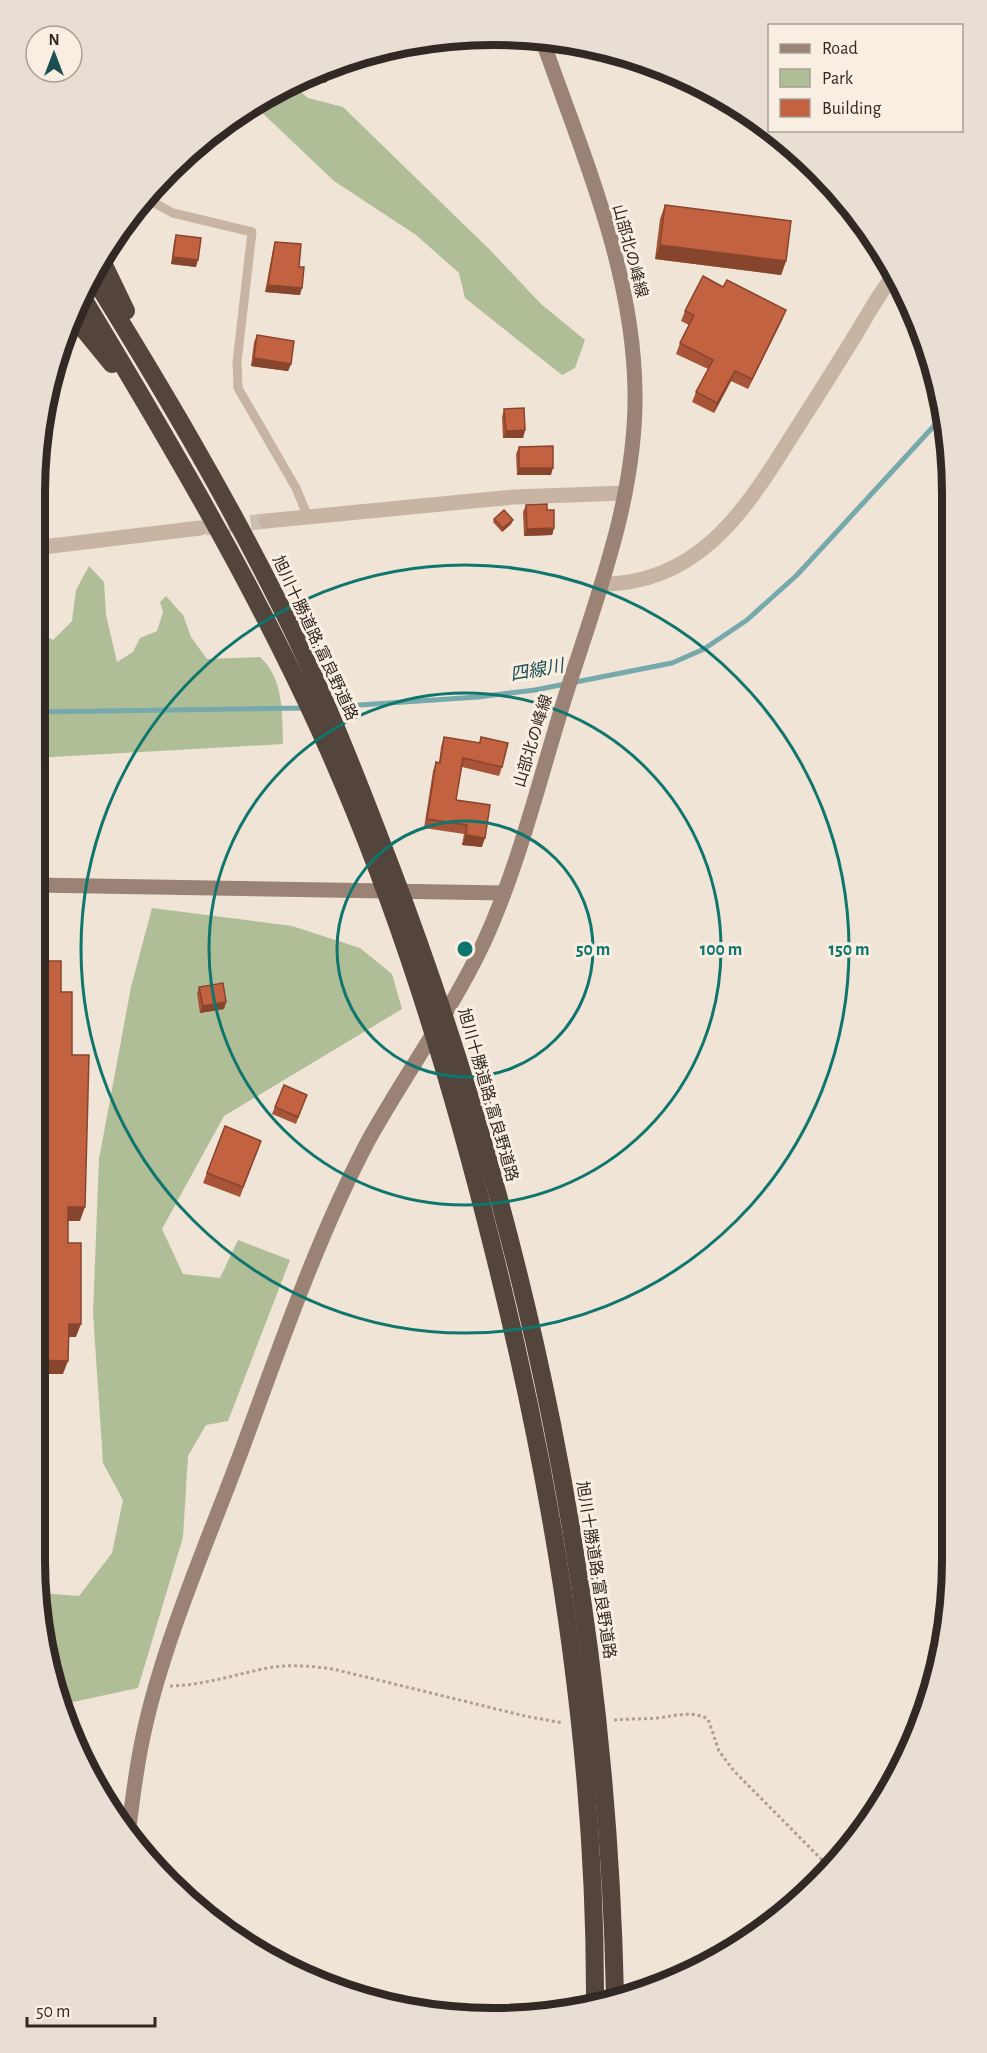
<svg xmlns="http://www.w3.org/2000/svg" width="987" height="2053" viewBox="0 0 987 2053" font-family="'Alegreya Sans','Noto Sans JP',sans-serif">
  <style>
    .green { fill: #b0be97 }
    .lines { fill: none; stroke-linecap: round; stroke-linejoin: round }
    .stream { stroke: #76a9ac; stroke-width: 5 }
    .street-tunnel { stroke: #cabfb3; stroke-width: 15; stroke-dasharray: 15 8; stroke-linecap: butt }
    .path { stroke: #b39e8d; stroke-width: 3; stroke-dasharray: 3 3; stroke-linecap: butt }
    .lane { stroke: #c7b4a3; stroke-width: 9 }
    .street { stroke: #c7b4a3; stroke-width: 15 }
    .secondary { stroke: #9a8375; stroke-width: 15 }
    .highway { stroke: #53443c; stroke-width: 18 }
    .wall { fill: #a85438 }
    .shaded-wall { fill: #88452e }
    .building { fill: #c36241; stroke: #88452e; stroke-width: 1.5 }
    .ring { fill: none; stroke: #0f766e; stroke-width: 3 }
    .labels { text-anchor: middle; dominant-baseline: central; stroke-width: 6; stroke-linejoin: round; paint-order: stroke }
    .street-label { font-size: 16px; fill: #322925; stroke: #f8eee2 }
    .water-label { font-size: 18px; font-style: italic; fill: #1c4e52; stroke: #f8eee2 }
    .rim { fill: none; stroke: #322925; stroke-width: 8 }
    .centre { fill: #0f766e; stroke: #f8eee2; stroke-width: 3 }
    .ring-label { font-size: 18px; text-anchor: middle; font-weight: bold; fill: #0f766e; stroke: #f8eee2; stroke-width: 6; stroke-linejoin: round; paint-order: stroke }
  </style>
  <rect width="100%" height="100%" fill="#f0e4d6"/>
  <g class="green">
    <polygon points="291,84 308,98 343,107 491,251 541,304 585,340 575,368 562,375 465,298 459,273 416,235 334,181 253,104"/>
    <path d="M89 566 104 582 106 615 117 662 133 652 140 638 157 631 163 612 160 602 166 596 183 615 191 637 207 659 260 657C284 679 282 713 283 744L35 758V630L53 640 72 621 76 590Z"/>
    <polygon points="152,908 292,926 360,948 392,974 402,1009 224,1116 162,1229 183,1274 220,1278 238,1240 290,1260 228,1421 206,1425 188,1456 183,1537 138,1688 59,1705 40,1593 79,1596 112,1553 123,1500 103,1463 93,1313 99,1159 131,987"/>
  </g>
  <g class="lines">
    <g class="stream">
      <polyline points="330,707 478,697 535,690 672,663 704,649 747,620 797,575 944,415"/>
      <polyline points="35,712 306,708"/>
    </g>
    <polyline class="street-tunnel" points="205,528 266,521"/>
    <g class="path">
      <path d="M170 1686C204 1685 234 1675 267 1668 289 1664 311 1666 333 1669L525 1716 563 1723"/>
      <path d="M614 1720C628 1719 643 1719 657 1718 676 1716 690 1710 708 1719L719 1751 734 1771 831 1869"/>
    </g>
    <polyline class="lane" points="145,198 173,213 252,232 237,362 238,388 296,488 308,517"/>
    <g class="street">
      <polyline points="266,521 514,497 625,493"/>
      <polyline points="35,548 200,528"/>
      <path d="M602 584C696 584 743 514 788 442 811 406 834 370 856 334 868 314 879 294 893 276"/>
    </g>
    <g class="secondary">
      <polyline points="35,885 504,893"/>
      <path d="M128 1836C132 1802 136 1767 144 1732 164 1640 208 1541 241 1452 280 1347 316 1240 368 1141 405 1074 451 1012 484 942 521 861 541 772 568 688 599 591 637 493 635 390 633 268 582 153 542 39"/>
    </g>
    <g class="highway">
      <polyline points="101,259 126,311"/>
      <path d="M92 275C160 385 225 494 282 609 324 693 359 783 392 870 529 1230 607 1611 615 1996"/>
      <path d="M81 295C167 438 252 581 321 733 397 901 451 1079 495 1257 556 1501 596 1751 595 2002"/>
      <polyline points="71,314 112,364"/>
    </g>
  </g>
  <g class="wall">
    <polygon points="318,69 330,73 326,83 313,81 314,72"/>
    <polygon points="665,205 786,261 781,275 655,259 660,219"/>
    <polygon points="176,235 196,267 171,264 174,242"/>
    <polygon points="275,242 299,267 300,295 265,292 273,249"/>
    <polygon points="723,287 786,310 782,320 748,389 731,381 714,413 692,402 696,392 708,369 676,354 680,343 689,325 681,321 685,311"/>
    <polygon points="257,335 291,364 288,371 251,366 254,342"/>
    <polygon points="504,409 525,430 523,438 503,438 502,417"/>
    <polygon points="519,447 551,475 517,475 516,454"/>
    <polygon points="526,505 547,510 554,528 552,535 524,536 523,512"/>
    <polygon points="494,519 513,520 511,524 502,532 493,522"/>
    <polygon points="444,737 479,743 481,737 502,767 499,776 462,767 456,800 482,847 462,845 464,834 424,828 433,771 436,762 439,762 441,747"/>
    <polygon points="199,987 226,1002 224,1009 200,1013 197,994"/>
    <polygon points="284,1085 307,1095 296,1124 272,1114"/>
    <polygon points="225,1126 261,1141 240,1197 203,1183"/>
  </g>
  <g class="shaded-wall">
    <polygon points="660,245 786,261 781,275 655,259"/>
    <polygon points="173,257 198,260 196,267 171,264"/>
    <polygon points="268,285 302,288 300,295 265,292"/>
    <polygon points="786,310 782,320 748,389 752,379"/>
    <polygon points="254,358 291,364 288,371 251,366"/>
    <polygon points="735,371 731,381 714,413 717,403"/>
    <polygon points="525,430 523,438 503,438 506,431"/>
    <polygon points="519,468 553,468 551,475 517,475"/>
    <polygon points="513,520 511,524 502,532 503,528"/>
    <polygon points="554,528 552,535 524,536 527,529"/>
    <polygon points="34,831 44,831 42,838 34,838"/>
    <polygon points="466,835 485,838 482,847 462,845"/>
    <polygon points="226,1002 224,1009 200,1013 203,1006"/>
    <polygon points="68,1207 85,1207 80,1221 63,1221"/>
    <polygon points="69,1324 81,1324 76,1337 64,1337"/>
    <polygon points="34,1360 68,1361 63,1374 34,1374"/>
  </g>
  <g class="building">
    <polygon points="331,66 330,73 317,70 318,69"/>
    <polygon points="665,205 791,221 786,261 660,245"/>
    <polygon points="176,235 201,238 198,260 173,257"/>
    <polygon points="275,242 301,244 299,267 304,267 302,288 268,285"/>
    <polygon points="703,276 723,287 727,280 786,310 752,379 735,371 717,403 696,392 713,360 680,343 694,315 685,311"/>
    <polygon points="257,335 294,341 291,364 254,358"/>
    <polygon points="524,408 525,430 506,431 504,409"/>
    <polygon points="553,446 553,468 519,468 519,447"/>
    <polygon points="547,504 547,510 554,510 554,528 527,529 526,505"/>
    <polygon points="504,510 513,520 503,528 494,519"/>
    <polygon points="444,737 480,743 481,737 508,743 502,767 463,758 456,800 490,805 485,838 466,835 467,825 427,819 436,762 440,763"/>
    <polygon points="34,783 46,783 44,831 34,831"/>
    <polygon points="34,961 61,961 61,992 72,992 72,1055 89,1055 85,1207 68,1207 68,1243 81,1243 81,1324 69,1324 68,1361 34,1360"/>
    <polygon points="223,983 226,1002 203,1006 199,987"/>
    <polygon points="284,1085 307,1095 298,1117 275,1107"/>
    <polygon points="225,1126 261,1141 243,1187 207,1173"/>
    <polygon points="169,1876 175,1876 174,1881"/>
  </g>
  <g class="ring">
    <circle cx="465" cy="949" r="128"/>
    <circle cx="465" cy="949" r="256"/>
    <circle cx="465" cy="949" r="384"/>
  </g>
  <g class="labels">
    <g class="street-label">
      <text transform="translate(630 251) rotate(75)">山部北の峰線</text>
      <text transform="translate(315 638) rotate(65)">旭川十勝道路;富良野道路</text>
      <text transform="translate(533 741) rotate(-73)">山部北の峰線</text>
      <text transform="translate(488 1095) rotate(74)">旭川十勝道路;富良野道路</text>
      <text transform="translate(596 1570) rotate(81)">旭川十勝道路;富良野道路</text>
    </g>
    <g class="water-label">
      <text transform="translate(537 671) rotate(-10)">四線川</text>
    </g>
  </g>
  <path d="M0 0H987V2053H0ZM493 45H494A448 448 0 0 1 942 493V1560A448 448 0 0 1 494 2008H493A448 448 0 0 1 45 1560V493A448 448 0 0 1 493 45Z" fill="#e8ded3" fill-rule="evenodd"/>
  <path class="rim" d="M493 45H494A448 448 0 0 1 942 493V1560A448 448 0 0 1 494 2008H493A448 448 0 0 1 45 1560V493A448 448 0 0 1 493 45Z"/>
  <circle cx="465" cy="949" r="9" class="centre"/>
  <g class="ring-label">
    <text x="593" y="955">50 m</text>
    <text x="721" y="955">100 m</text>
    <text x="849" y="955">150 m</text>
  </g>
  <rect x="768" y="24" width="195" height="108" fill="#f8eee2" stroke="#a99f96" stroke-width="1.5"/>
  <rect x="780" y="44" width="30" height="9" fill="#9a8375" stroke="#a99f96" stroke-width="1.5"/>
  <text x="822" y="54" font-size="18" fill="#322925">Road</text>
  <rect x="780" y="69" width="30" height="18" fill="#b0be97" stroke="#a99f96" stroke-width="1.5"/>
  <text x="822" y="84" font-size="18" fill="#322925">Park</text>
  <rect x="780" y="99" width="30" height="18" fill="#c36241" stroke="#a99f96" stroke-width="1.5"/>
  <text x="822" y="114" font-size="18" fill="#322925">Building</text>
  <g transform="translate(54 54)"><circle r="28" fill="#f8eee2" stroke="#a99f96" stroke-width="1.5"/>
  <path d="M0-4.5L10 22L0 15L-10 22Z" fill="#1c4e52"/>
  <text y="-9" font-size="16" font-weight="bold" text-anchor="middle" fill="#322925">N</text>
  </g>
  <path d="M27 2017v9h128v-9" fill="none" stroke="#322925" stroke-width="3"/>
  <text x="36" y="2017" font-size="18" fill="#322925" stroke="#f8eee2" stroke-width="4.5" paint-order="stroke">50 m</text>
</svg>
